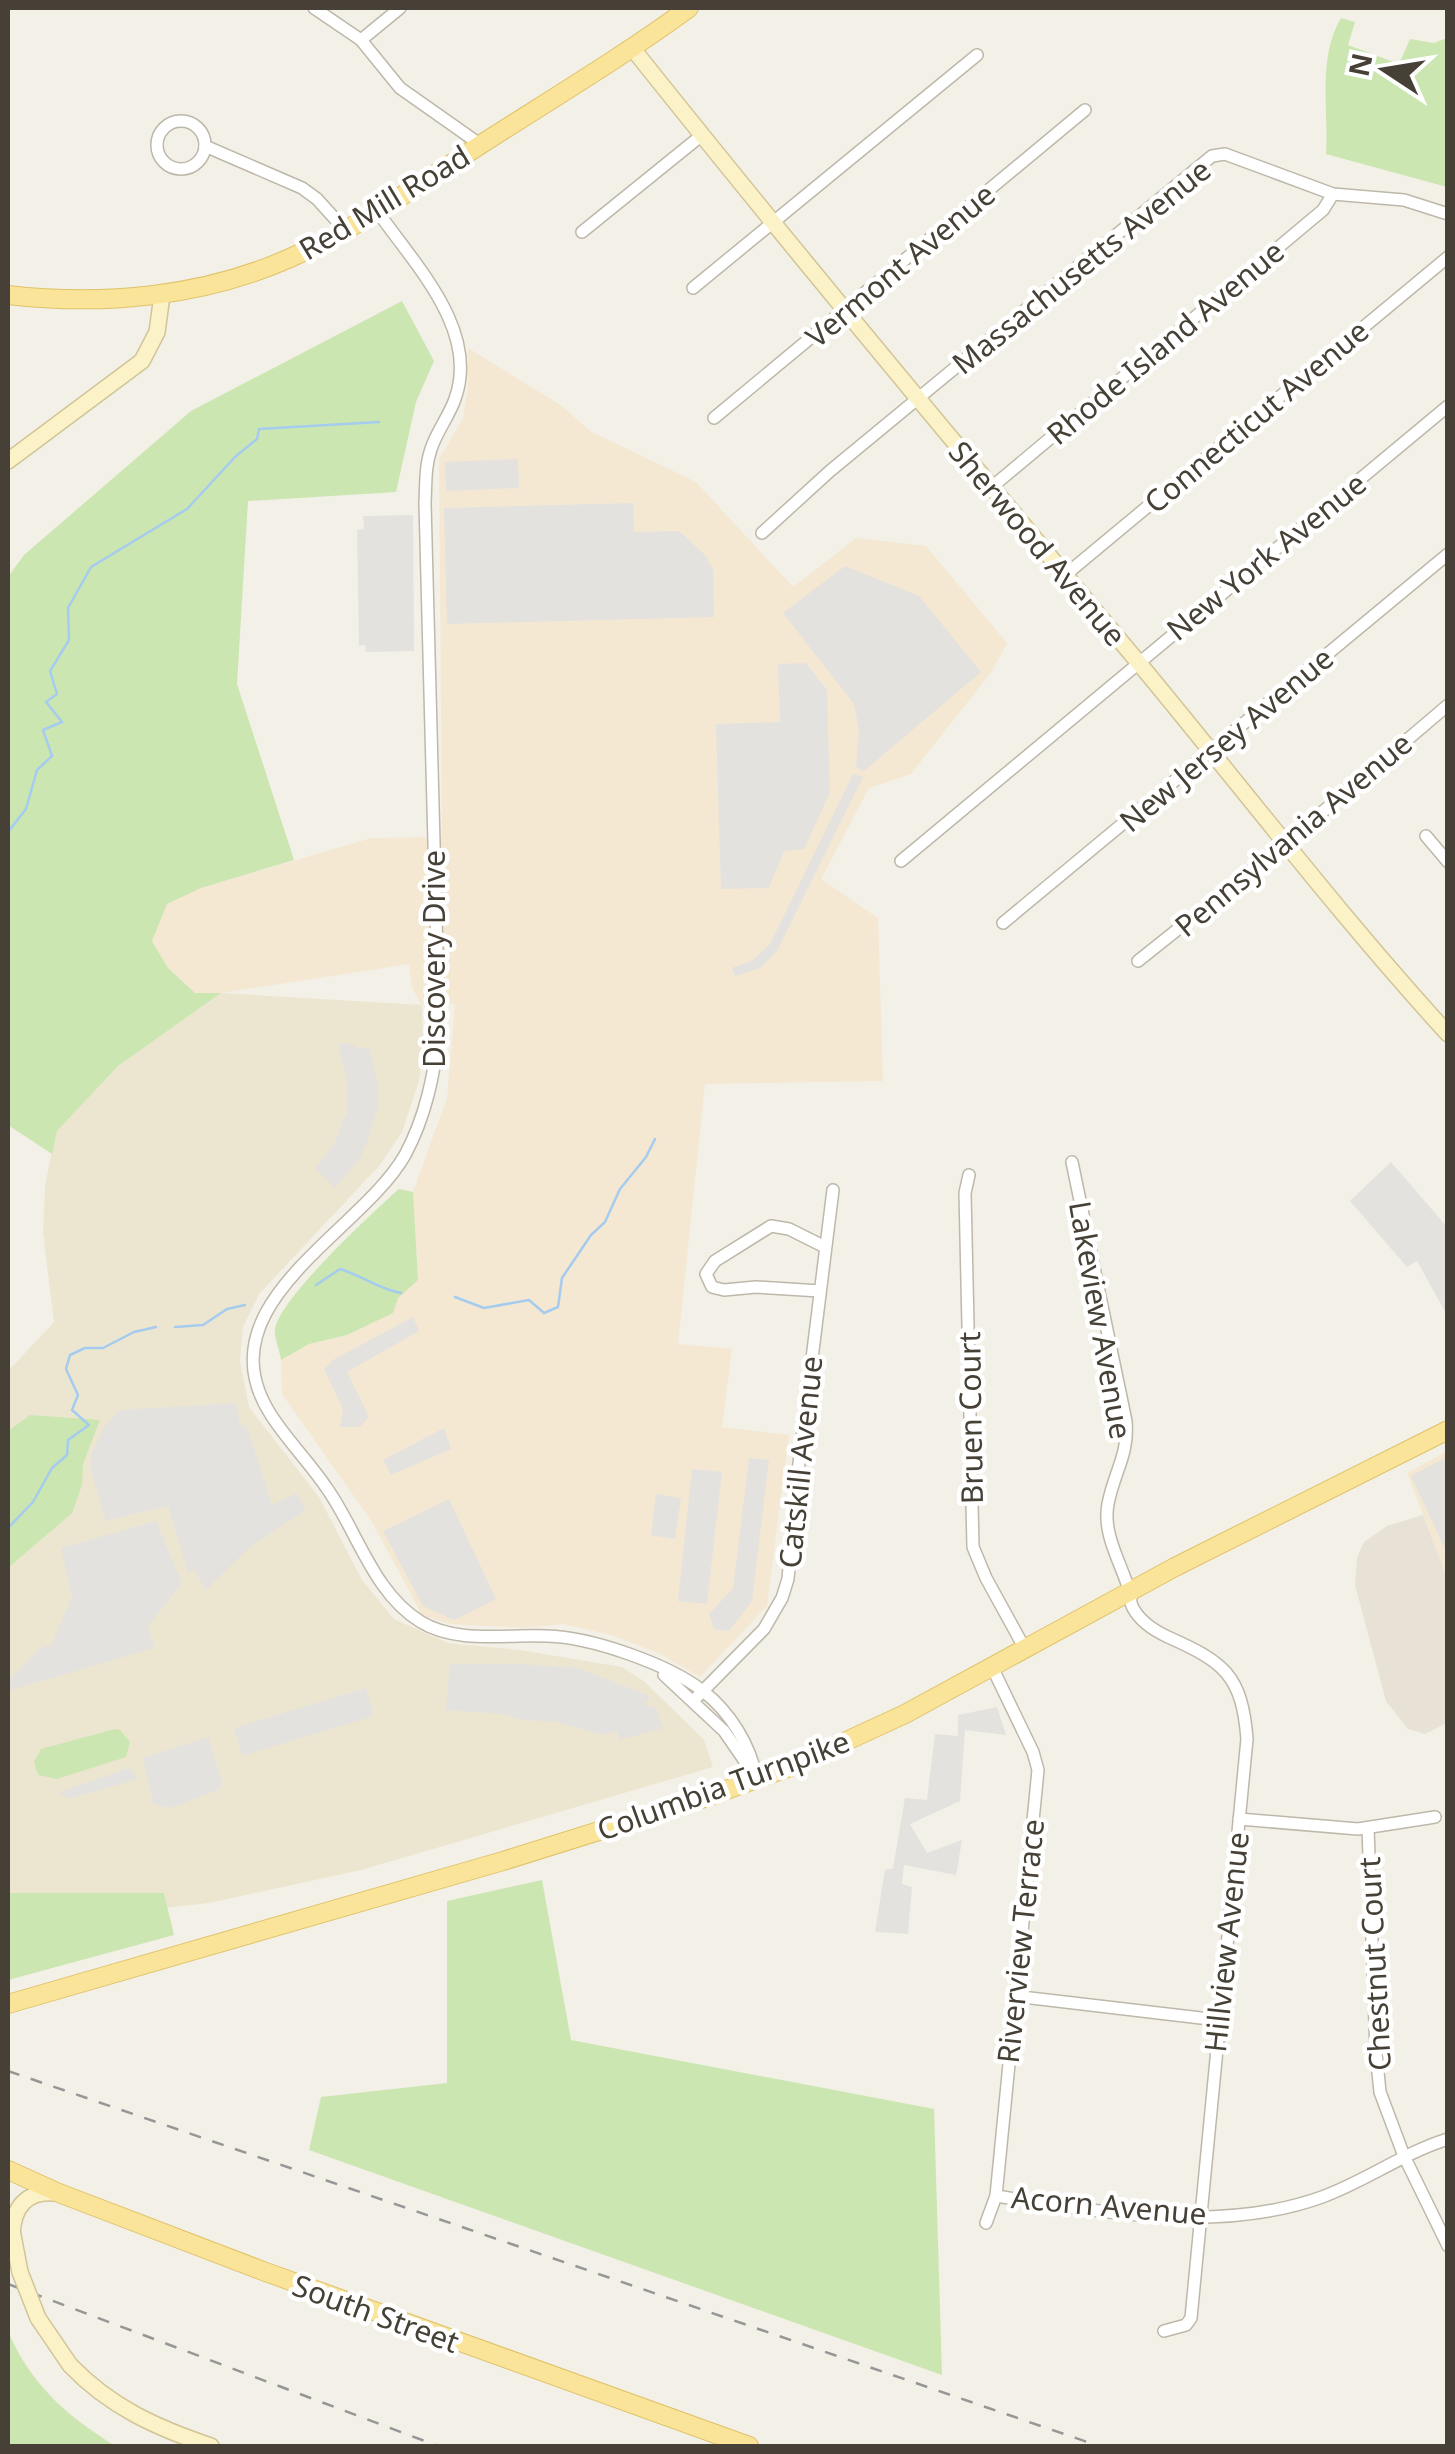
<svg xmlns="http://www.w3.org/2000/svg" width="1455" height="2454" viewBox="0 0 1455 2454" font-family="'Noto Sans',sans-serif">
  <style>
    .residential { fill: #e7e2d5 }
    .commercial { fill: #f4e8d3 }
    .education { fill: #ece6d1 }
    .green { fill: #cbe6b1 }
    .parking { fill: #e4e2df }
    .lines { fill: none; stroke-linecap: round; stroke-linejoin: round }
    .stream { stroke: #a5ccee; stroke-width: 2.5 }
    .street-casing { stroke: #beb8aa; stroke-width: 14 }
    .secondary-casing { stroke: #d1c598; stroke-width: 18 }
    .primary-casing { stroke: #dfc269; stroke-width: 20 }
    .street { stroke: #fff; stroke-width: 11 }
    .secondary { stroke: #fcf2c8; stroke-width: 15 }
    .primary { stroke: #fae499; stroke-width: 18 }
    .rail { stroke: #969696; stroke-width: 2.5; stroke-dasharray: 12 12; stroke-linecap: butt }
    .secondary-bridge-casing { stroke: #d1c598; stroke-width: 18; stroke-linecap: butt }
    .secondary-bridge { stroke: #fcf2c8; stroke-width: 15 }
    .labels { text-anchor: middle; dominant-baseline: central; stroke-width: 9; stroke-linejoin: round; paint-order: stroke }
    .street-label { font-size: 30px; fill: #464036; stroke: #fff }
  </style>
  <rect width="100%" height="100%" fill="#f3f0e7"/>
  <polygon class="residential" points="1423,1515 1447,1577 1447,1723 1425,1734 1408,1729 1386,1701 1355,1585 1357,1558 1364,1542 1387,1526"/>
  <g class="commercial">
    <polygon points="468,348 562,406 590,431 696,482 793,587 856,538 926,546 1007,643 992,671 911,774 869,788 821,879 878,918 883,1081 705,1084 678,1344 732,1349 722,1427 789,1435 767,1606 700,1677 658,1653 611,1635 563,1624 522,1628 450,1624 422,1615 372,1522 282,1394 281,1360 309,1344 347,1335 418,1280 413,1192 447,1098 455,1004 422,1005 412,988 409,964 221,993 195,994 168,968 152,941 167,903 201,888 371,838 442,837 439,459 463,418 468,385"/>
    <polygon points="1447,1451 1447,1577 1407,1473"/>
  </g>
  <polygon class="education" points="221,993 422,1005 423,1050 419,1081 402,1132 380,1165 259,1294 243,1327 240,1361 249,1407 319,1497 362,1580 394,1619 448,1643 520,1650 622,1667 645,1682 704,1740 713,1767 361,1870 209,1903 8,1926 8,1371 54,1322 43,1232 45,1186 56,1131 118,1066"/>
  <g class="green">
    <path d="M1341 18 1355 22 1348 45 1399 64 1410 39 1434 43 1447 38V187L1326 154C1329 108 1317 59 1341 18Z"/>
    <polygon points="402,301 434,361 416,402 396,492 248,501 237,684 294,860 201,888 167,904 152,941 168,968 195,993 221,993 118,1066 57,1131 52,1154 8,1125 8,577 24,555 191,411"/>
    <path d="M399 1189 413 1192 418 1280 398 1298 393 1313 347 1335 309 1344 281 1360C280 1351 274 1338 275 1329 280 1298 373 1212 399 1189Z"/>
    <polygon points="30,1415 100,1420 83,1464 82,1485 72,1513 8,1568 8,1431"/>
    <polygon points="115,1729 120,1730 130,1742 126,1757 57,1779 38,1775 34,1762 41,1749"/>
    <polygon points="542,1880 571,2040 934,2109 942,2375 309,2150 321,2097 447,2083 447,1901"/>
    <polygon points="8,1893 164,1893 174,1935 8,1980"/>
    <path d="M8 2331C30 2384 67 2416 115 2446H8Z"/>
  </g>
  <g class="parking">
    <polygon points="518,459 519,488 446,491 445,462"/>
    <polygon points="633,503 634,532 679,531 705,555 713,569 714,617 447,624 444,508"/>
    <polygon points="413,515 414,651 366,652 365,645 359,646 357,530 364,529 363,516"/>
    <polygon points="845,566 919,596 981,672 864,771 856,767 859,731 854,704 783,613"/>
    <polygon points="806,663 827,690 830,793 804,849 784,851 769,888 721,889 716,724 780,722 778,664"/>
    <polygon points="853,774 863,777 777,951 760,968 735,976 732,968 753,960 770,944"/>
    <polygon points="348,1043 362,1049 369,1047 377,1080 378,1105 369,1137 359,1160 335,1188 315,1168 333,1146 347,1112 347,1079 338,1044"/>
    <polygon points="1391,1162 1447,1227 1447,1315 1417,1261 1407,1267 1350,1201"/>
    <polygon points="413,1317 419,1331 347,1372 369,1417 360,1427 340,1427 343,1409 324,1369 333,1360"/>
    <polygon points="236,1403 240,1424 247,1427 272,1505 297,1493 306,1510 250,1547 206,1590 193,1569 188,1573 168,1506 106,1521 90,1467 92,1452 105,1426 120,1410"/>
    <polygon points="444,1428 451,1449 391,1475 383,1460"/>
    <polygon points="1447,1457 1447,1553 1411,1476"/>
    <polygon points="749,1458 769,1460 752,1601 729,1631 714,1629 709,1614 733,1588"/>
    <polygon points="692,1469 722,1472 707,1604 678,1601"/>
    <polygon points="656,1494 681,1498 675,1539 651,1535"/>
    <polygon points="449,1499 496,1599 454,1620 423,1606 383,1531"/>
    <polygon points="156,1521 182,1583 148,1626 154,1648 8,1691 8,1681 39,1649 52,1644 72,1596 61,1548"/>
    <polygon points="450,1664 518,1664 578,1668 650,1696 645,1705 656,1708 664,1728 619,1740 617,1731 602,1735 557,1722 523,1720 502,1714 446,1710"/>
    <polygon points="366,1688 374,1716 242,1756 234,1728"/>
    <polygon points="997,1707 1006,1735 965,1730 960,1801 910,1824 927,1853 962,1840 956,1875 904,1865 902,1884 912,1887 908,1934 875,1932 885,1870 893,1868 905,1798 927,1800 935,1734 958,1736 958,1715"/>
    <polygon points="208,1737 222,1780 220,1789 170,1808 153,1804 143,1758"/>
    <polygon points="129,1768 138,1779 68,1799 59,1792"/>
  </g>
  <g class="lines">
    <g class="stream">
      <polyline points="8,832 26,809 37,770 52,756 43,730 62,722 46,702 57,694 50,671 69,640 68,608 91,567 187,509 236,456 257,439 259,429 379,422"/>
      <path d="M316 1285 340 1269C361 1275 378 1289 401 1293"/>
      <polyline points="455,1297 484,1308 529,1300 544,1313 558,1307 562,1278 591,1235 605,1222 620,1189 646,1157 655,1139"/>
      <polyline points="175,1327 203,1325 227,1309 245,1305"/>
      <polyline points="8,1528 33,1502 52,1468 67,1455 68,1440 89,1425 72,1410 78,1395 66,1369 70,1355 85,1348 103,1348 134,1332 156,1327"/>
    </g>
    <g class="street-casing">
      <g id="street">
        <polyline points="314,8 361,40 400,88 481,145"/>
        <polyline points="361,40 400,8"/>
        <circle cx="181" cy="145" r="24"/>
        <polyline points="205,146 302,188 317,199 345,230"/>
        <path d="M378 212C414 264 480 330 455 399 449 416 437 431 431 449 425 466 426 484 425 503L439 1032C434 1075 426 1116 405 1155 360 1234 200 1305 271 1415 287 1440 309 1462 326 1487 357 1530 373 1593 421 1622 457 1644 507 1634 547 1636 591 1637 668 1664 703 1691 731 1713 750 1745 757 1779"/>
        <polyline points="582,232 702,135"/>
        <polyline points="693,288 977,55"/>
        <polyline points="714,418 1085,110"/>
        <polyline points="993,486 1323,210 1333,194"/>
        <polyline points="762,533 830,471 1212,156 1225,154 1333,194 1404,200 1448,214"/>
        <polyline points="1064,576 1448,257"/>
        <polyline points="1426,836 1448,862"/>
        <polyline points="901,861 1448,406"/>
        <polyline points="1003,923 1448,554"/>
        <polyline points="1138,961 1286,843 1448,705"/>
        <path d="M1072 1162 1126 1421C1129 1455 1114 1472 1108 1504 1102 1535 1122 1564 1130 1593 1133 1604 1128 1597 1133 1608 1140 1621 1155 1631 1168 1637 1224 1662 1242 1675 1247 1739L1191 2318 1186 2325 1164 2331"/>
        <polyline points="969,1175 965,1193 973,1547 986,1578 1025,1649"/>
        <polyline points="820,1291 756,1287 724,1290 712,1287 706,1274 715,1261 771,1226 789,1229 825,1247"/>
        <polyline points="664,1675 724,1731 755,1776"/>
        <polyline points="694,1700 764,1629 782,1598 788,1579 796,1487 833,1190"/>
        <polyline points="1239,1819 1358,1829 1435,1817"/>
        <polyline points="1368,1828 1376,2052 1380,2092 1404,2156 1448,2246"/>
        <polyline points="1014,1996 1218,2020"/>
        <path d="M996 2196C1101 2212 1220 2234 1322 2197 1366 2181 1403 2153 1448 2139"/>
        <polyline points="986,2223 996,2196 1038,1770 1033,1752 992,1667"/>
      </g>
    </g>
    <g class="secondary-casing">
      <g id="secondary">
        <path d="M633 49C798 256 968 459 1138 662 1241 786 1339 915 1448 1034"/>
        <polyline points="8,461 142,361 157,332 162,295"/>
        <polyline points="11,2225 20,2272"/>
        <path d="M12 2235C13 2207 27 2190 55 2193"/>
        <path d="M70 2365C110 2407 157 2428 211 2446"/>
      </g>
    </g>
    <g class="primary-casing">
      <g id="primary">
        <path d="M8 295C103 306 202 297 290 258 358 228 418 185 480 145 550 100 622 57 689 8"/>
        <polyline points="8,2004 503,1861 701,1799 790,1767 905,1714 1175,1567 1448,1430"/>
        <polyline points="8,2170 59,2193 263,2271 749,2446"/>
      </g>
    </g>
    <use href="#street" class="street"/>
    <use href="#secondary" class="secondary"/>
    <use href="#primary" class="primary"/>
    <g class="rail">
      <polyline points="8,2071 1099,2446"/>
      <polyline points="8,2284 438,2446"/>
    </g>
    <g class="secondary-bridge-casing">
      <polyline id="secondary-bridge" points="20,2272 38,2318 70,2365"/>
    </g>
    <use href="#secondary-bridge" class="secondary-bridge"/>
  </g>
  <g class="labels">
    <g class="street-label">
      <text transform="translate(384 202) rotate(-31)">Red Mill Road</text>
      <text transform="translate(900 265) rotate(-40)">Vermont Avenue</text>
      <text transform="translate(1081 266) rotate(-39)">Massachusetts Avenue</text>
      <text transform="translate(1165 342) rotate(-40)">Rhode Island Avenue</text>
      <text transform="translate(1256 416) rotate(-40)">Connecticut Avenue</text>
      <text transform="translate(1038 543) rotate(50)">Sherwood Avenue</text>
      <text transform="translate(1266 556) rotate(-39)">New York Avenue</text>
      <text transform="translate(1226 739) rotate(-40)">New Jersey Avenue</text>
      <text transform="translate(1293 834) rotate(-40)">Pennsylvania Avenue</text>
      <text transform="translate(433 959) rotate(-90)">Discovery Drive</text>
      <text transform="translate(1101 1320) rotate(80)">Lakeview Avenue</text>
      <text transform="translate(970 1418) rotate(-91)">Bruen Court</text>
      <text transform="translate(800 1462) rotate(-84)">Catskill Avenue</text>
      <text transform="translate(723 1785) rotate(-20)">Columbia Turnpike</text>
      <text transform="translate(1020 1941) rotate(-84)">Riverview Terrace</text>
      <text transform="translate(1226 1942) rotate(-84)">Hillview Avenue</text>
      <text transform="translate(1374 1964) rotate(-93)">Chestnut Court</text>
      <text transform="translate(1109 2205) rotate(5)">Acorn Avenue</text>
      <text transform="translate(376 2313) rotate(20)">South Street</text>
    </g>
  </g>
  <rect width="1455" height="2454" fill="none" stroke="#464036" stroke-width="20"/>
  <g transform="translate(1385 70) rotate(282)" stroke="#ffffff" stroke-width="8" paint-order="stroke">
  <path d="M0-8L18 38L0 25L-18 38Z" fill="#464036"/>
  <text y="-15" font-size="28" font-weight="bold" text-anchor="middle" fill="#464036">N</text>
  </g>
</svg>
